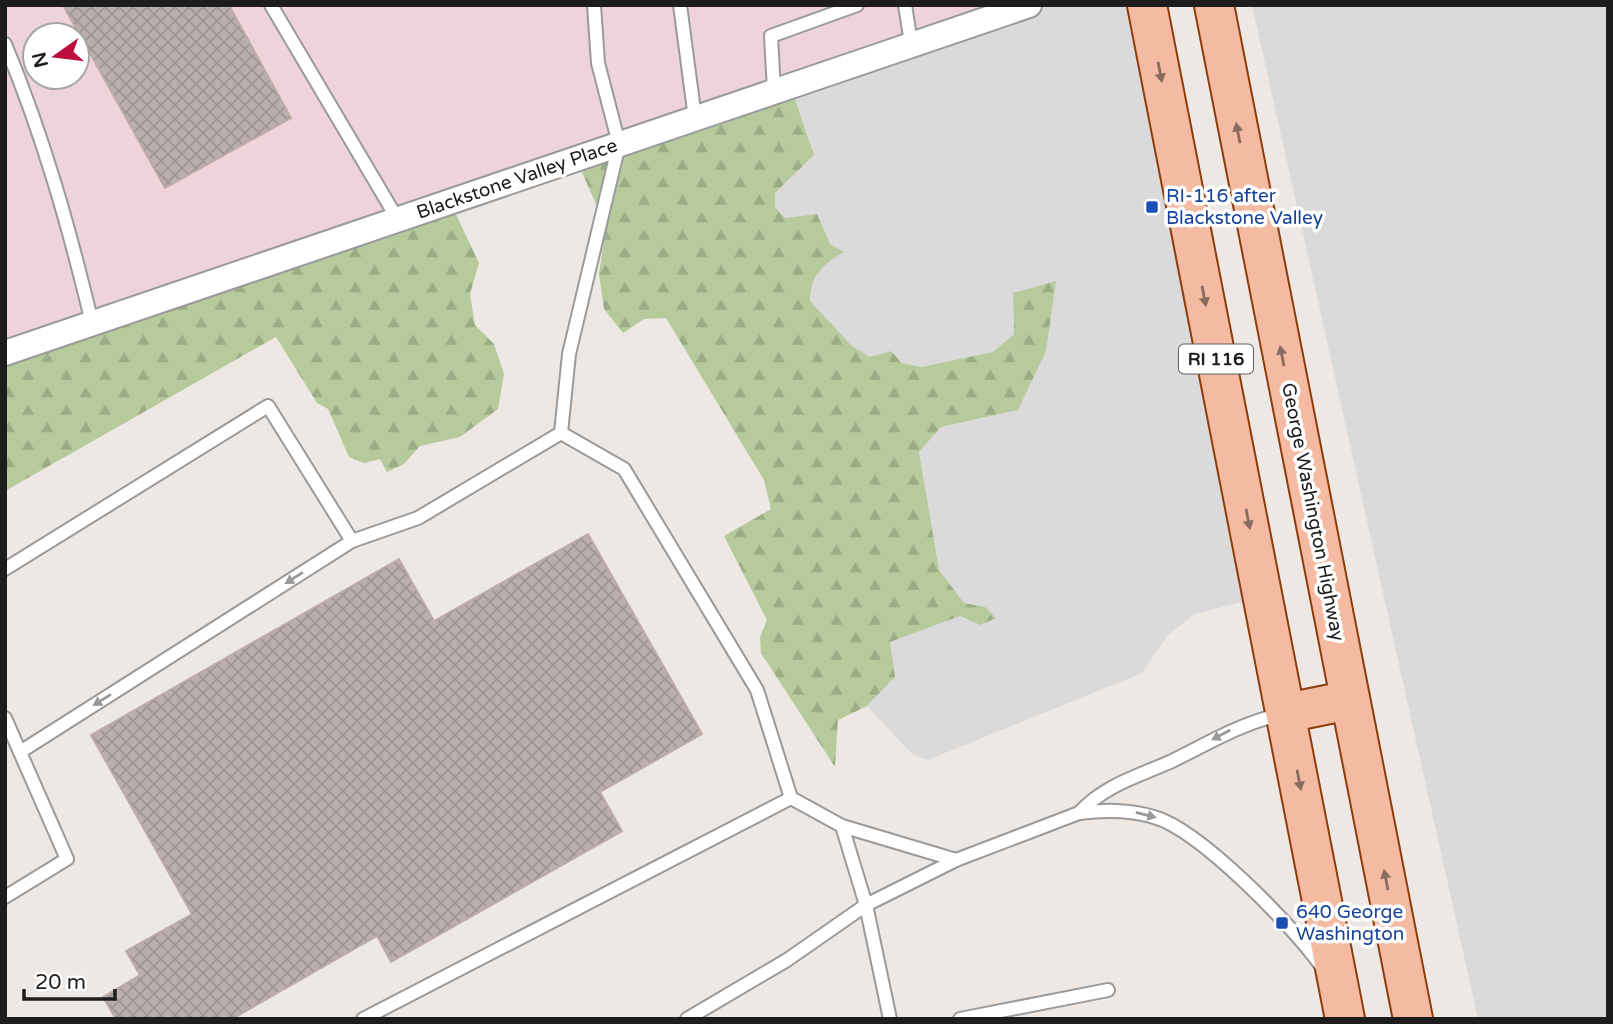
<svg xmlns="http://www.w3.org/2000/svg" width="1613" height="1024" viewBox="0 0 1613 1024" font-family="'Varela Round',sans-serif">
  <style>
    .residential { fill: #dbdadb }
    .commercial { fill: #eed4da; fill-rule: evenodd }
    .forest { fill: url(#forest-firs) }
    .building { fill: url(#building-cross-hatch); stroke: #beaba7; stroke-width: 2 }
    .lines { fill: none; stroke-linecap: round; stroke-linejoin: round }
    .service-casing { stroke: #9a9a9a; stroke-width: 16 }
    .minor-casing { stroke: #9a9a9a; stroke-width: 28 }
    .primary-casing { stroke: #8c3d0b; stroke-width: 42 }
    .service { stroke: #fff; stroke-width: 12 }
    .minor { stroke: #fff; stroke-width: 24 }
    .primary { stroke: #f5baa2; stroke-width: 38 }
    .oneway { fill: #896c60 }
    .oneway2 { fill: #999 }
    .transit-dot { fill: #1a4fb4; stroke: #fff; stroke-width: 2.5 }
    .labels { text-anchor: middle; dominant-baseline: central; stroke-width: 7; stroke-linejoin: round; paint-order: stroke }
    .shield { fill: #fff; stroke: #616161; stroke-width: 2 }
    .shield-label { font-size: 18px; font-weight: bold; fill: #1d1d1d }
    .street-label { font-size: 19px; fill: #1d1d1d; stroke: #fff }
    .transit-label { font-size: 19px; fill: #164399; stroke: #fff; text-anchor: start }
  </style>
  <defs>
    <pattern id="forest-firs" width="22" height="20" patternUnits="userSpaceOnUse" patternTransform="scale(1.75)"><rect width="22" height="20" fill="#b6ca9c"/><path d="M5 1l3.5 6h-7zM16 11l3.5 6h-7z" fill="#9cad86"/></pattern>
    <pattern id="building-cross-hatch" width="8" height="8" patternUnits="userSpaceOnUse" patternTransform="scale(1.75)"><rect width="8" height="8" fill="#baafad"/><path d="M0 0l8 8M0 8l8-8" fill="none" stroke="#9f9694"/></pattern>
  </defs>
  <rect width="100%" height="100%" fill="#eee8e4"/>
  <g class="residential">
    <polygon points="1034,5 1153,5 1269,595 1195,614 1168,635 1142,673 928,760 912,754 867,706 895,677 889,642 960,616 980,625 985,607 964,603 939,570 919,452 941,427 1018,410 1055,282 1013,293 1014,334 993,352 921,367 902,363 891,351 870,357 852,346 810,301 810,287 824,263 843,253 830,244 817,214 785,218 775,207 775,193 814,155 793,95"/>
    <polygon points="1252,5 1608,5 1608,1019 1478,1019"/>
  </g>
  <path class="commercial" d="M5 5H1034L5 359ZM35 35H77V77H35Z"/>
  <g class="forest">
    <path d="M793 94 814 155 775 193V207L785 218 817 214 830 244 844 252C823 264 810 276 810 301L852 346 870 357 891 351 902 363 921 367 993 352 1014 334 1013 293 1056 281 1046 351 1018 410 941 427 919 452 939 570 964 603 985 607 996 618 980 625 960 616 890 642 895 677 867 706 838 720 835 767 761 653 760 637 767 620 724 536 771 509 764 480 666 318 644 319 623 333 604 309 599 274 606 226 579 166Z"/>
    <polygon points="452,206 479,263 470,294 475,325 494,344 504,374 498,409 460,437 420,446 404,464 387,472 380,459 364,463 349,457 328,409 317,403 276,337 5,491 5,359"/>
  </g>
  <g class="building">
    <polygon points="63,5 229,5 291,118 165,188"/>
    <polygon points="588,534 702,734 600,792 622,831 391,962 377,936 232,1019 116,1019 103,997 140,975 126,951 192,914 91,735 399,559 434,621"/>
  </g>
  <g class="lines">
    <g class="service-casing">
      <g id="service">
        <polyline points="271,5 398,220"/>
        <polyline points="680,5 695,118"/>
        <polyline points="905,5 911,43"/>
        <path d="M5 44C43 135 69 227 92 323"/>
        <polyline points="774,91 771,36 857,5"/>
        <polyline points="561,433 624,469 757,690 791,798 842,826 866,905 890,1019"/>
        <polyline points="561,433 569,354 619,144 598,63 594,5"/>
        <polyline points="5,569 268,406 352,541"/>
        <polyline points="5,718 67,859 5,897"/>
        <polyline points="20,752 352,541 418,518 561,433"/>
        <path d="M1079 813C1104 785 1139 776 1172 761 1209 743 1241 723 1282 714"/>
        <polyline points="842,826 956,860"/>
        <polyline points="363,1019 791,798"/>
        <path d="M687 1019 787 960 866 905 956 860 1079 813C1104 810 1129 809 1154 817 1200 830 1294 927 1322 967"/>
        <polyline points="960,1019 1108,990"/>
      </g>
    </g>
    <g class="minor-casing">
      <polyline id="minor" points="5,353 1029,5"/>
    </g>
    <g class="primary-casing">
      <g id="primary">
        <polyline points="1147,5 1345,1019"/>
        <polyline points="1214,5 1413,1019"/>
        <polyline points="1286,713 1350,700"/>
      </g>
    </g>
    <use href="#service" class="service"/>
    <use href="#minor" class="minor"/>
    <use href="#primary" class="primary"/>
  </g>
  <defs><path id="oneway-solid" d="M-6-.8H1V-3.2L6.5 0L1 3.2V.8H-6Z" transform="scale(1.75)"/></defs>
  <g class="oneway">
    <use href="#oneway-solid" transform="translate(1160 72) rotate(79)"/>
    <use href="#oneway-solid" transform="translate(1238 133) rotate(-101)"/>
    <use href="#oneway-solid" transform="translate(1204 296) rotate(79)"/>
    <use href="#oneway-solid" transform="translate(1282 356) rotate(-101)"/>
    <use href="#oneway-solid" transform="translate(1248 519) rotate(79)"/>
    <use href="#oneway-solid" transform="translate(1299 780) rotate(79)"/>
    <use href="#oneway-solid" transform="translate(1386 880) rotate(-101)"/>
  </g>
  <g class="oneway2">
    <use href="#oneway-solid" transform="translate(294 578) rotate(148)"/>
    <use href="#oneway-solid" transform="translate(102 700) rotate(148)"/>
    <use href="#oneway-solid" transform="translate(1221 735) rotate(152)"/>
    <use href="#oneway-solid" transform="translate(1146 815) rotate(14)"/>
  </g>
  <g class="transit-dot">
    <rect x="1145" y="200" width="14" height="14" rx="3.5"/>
    <rect x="1275" y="916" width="14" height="14" rx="3.5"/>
  </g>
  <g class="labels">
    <rect class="shield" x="1179" y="344.5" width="74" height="29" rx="5"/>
    <g class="shield-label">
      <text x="1216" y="359">RI 116</text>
    </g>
    <g class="street-label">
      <text transform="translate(517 179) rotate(-19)">Blackstone Valley Place</text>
      <text transform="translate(1313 512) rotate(79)">George Washington Highway</text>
    </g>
    <g class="transit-label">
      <text x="1166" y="196">RI-116 after<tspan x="1166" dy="22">Blackstone Valley</tspan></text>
      <text x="1296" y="912">640 George<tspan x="1296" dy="22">Washington</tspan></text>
    </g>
  </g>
  <rect width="1613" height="1024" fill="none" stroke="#1d1d1d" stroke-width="14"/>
  <g transform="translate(56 56) rotate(256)"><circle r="33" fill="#ffffff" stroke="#a5a5a5" stroke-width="2"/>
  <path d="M0-5L12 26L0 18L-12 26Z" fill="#bc0e3f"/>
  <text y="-10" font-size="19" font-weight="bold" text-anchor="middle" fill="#1d1d1d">N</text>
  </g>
  <path d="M24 989v10h91v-10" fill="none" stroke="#1d1d1d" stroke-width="3.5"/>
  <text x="35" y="989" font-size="21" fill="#1d1d1d" stroke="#ffffff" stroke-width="5" paint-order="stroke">20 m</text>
</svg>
